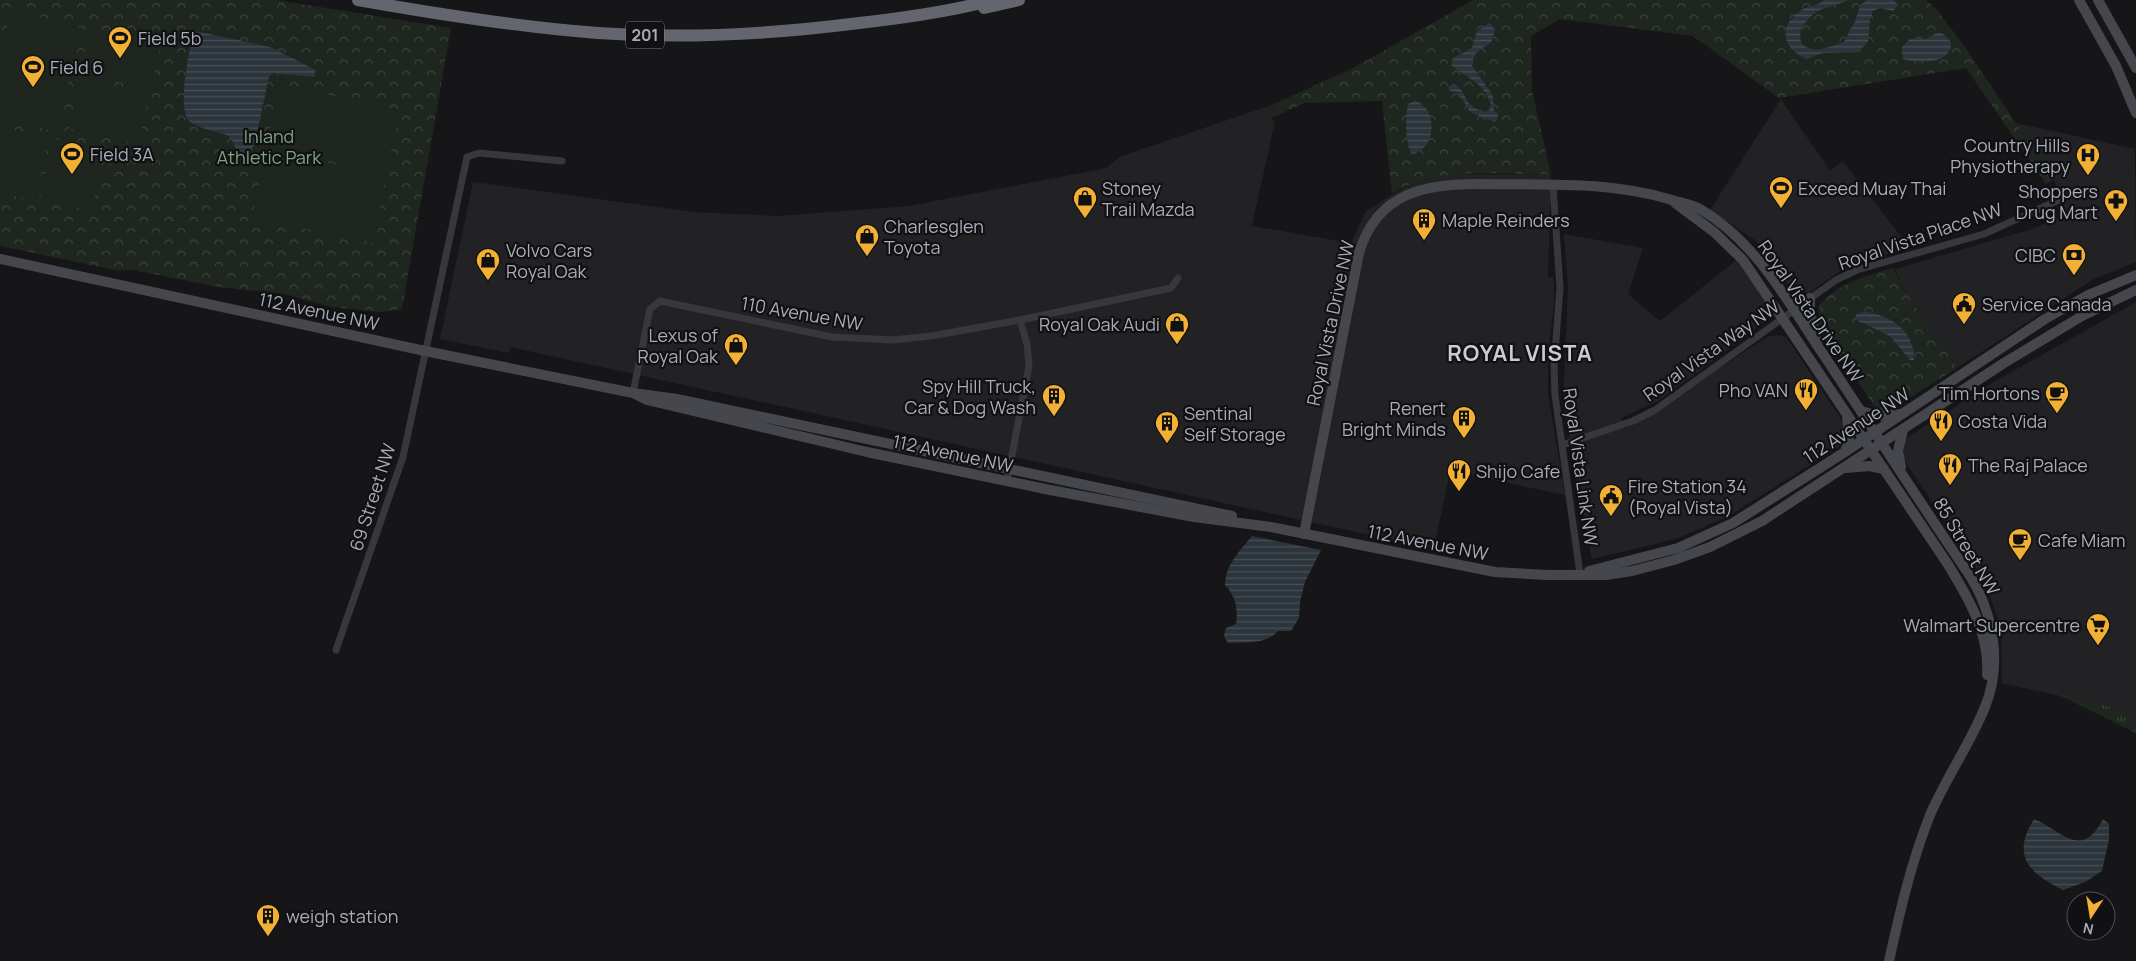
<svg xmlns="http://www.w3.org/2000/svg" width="2136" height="961" viewBox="0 0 2136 961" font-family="Manrope,sans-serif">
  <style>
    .built { fill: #222225 }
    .grass { fill: url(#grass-tufts) }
    .park { fill: url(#park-crowns) }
    .garden { fill: #1e261f }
    .water { fill: url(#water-rules) }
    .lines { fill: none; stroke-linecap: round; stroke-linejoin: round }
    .street { stroke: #37383d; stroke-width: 7 }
    .secondary { stroke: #45474d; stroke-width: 10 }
    .highway { stroke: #63666e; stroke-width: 12 }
    .labels { text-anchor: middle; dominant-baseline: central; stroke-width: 4.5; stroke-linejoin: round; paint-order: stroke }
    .shield { fill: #111113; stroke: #7b7e86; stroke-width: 1 }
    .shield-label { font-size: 16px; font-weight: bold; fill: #a8adb8 }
    .poi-label { font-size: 18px; fill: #a8adb8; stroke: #111113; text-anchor: start }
    .park-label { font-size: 18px; fill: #7fa381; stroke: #111113 }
    .street-label { font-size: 18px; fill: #a8adb8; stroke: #111113 }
    .district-label { font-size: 22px; font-weight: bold; letter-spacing: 1px; fill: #c9ccd4; stroke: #111113 }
  </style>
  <defs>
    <pattern id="grass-tufts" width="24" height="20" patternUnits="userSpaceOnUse" patternTransform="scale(1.25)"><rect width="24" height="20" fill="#1e261f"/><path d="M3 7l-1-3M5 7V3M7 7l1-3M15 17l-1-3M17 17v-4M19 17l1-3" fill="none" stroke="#3c433d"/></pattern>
    <pattern id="park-crowns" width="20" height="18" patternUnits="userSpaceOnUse" patternTransform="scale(1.25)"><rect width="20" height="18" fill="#1e261f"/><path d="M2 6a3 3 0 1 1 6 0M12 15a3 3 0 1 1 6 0" fill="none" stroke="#3c433d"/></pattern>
    <pattern id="water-rules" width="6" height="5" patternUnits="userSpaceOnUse" patternTransform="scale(1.25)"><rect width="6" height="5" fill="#2c353c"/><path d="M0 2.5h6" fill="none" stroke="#485056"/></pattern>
  </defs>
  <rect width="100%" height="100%" fill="#161618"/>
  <g class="built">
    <polygon points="1781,99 1830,171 1843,161 1902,238 1907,250 1870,258 1846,267 1809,293 1796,291 1787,283 1755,240 1710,210"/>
    <polygon points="1274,104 1271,118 1275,121 1252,226 1351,243 1366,211 1411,183 1434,176 1451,174 1551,175 1548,277 1554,277 1554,304 1548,356 1548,393 1565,495 1450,471 1434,549 510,347 509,353 440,339 473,182 693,212 778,216 909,206 1107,168 1119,157"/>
    <polygon points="2016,123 2135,149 2136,262 2092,280 1957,368 1902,286 1895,269 2032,229 2067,214 2054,180"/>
    <polygon points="1564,234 1643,248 1628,294 1660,321 1735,261 1736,256 1773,315 1698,372 1658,401 1621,418 1625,429 1769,336 1781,335 1786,337 1843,422 1845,443 1727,517 1676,539 1592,559 1563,404 1568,288"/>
    <polygon points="2136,302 2136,713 2002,683 2001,627 1984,580 1903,458 1905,439 1992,383"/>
  </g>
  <polygon class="grass" points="2059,695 2136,713 2136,733"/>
  <g class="park">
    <polygon points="0,0 276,0 451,28 402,309 380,312 332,307 284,294 218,287 133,270 114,270 0,246"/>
    <path d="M1473 0H1926L1937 10 1965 47 2054 180 2046 184 1966 68 1779 98 1693 36 1560 19 1531 36 1532 90 1551 175C1503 175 1432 165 1392 194L1382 101 1305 103 1271 118 1274 104 1353 68Z"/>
    <path d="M1893 268 1902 286 1957 368 1889 411 1879 410 1875 407 1819 324V305C1839 283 1865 276 1893 268Z"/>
  </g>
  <g class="garden">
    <polygon points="10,10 79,27 58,132 0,119 0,57"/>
    <polygon points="90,27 161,43 151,89 80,74"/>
    <polygon points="79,79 149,93 139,143 69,129"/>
    <polygon points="279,84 399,110 387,173 267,147"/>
    <polygon points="0,127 48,138 36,200 0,193"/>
    <polygon points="52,138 104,150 92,211 40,200"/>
    <polygon points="266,149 386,176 374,243 252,218"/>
  </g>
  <g class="water">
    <path d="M1824 0H1849C1823 11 1817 4 1800 31L1801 43C1815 56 1828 46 1844 42L1856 19 1860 5 1867 0H1894L1898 5 1893 11 1880 8 1873 11 1870 20 1868 42 1858 52 1823 53 1806 59C1783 49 1777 27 1800 11 1808 5 1817 7 1824 0Z"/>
    <path d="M1490 23 1495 30 1491 43 1477 51 1471 64 1493 96 1494 111 1497 112 1498 117 1495 122 1470 112 1458 92 1450 91 1448 87 1454 84C1464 89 1464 97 1470 105 1474 110 1480 109 1485 112L1489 110 1491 104C1484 83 1467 78 1451 65L1453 58 1472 48 1477 31Z"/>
    <path d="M195 31 270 47 316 70 314 77 273 73 269 77 256 137 249 159 238 152 229 136C217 131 198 129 189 121 177 110 189 46 195 31Z"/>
    <path d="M1936 33H1942L1951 42C1953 64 1917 64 1903 59L1902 47 1910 39H1926Z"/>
    <path d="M1415 101C1439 107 1436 150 1412 154 1405 146 1405 113 1408 104Z"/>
    <path d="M1862 312C1888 313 1915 330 1914 360H1910L1890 336 1855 319 1856 314Z"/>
    <path d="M1252 536 1321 550 1305 582 1300 602 1299 618 1291 631H1278C1265 645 1246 642 1228 643L1224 636 1226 628 1236 624C1238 609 1236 596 1225 585 1226 564 1239 552 1252 536Z"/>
    <path d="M2034 819C2060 829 2081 862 2103 819L2109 824V839L2102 871 2085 882 2063 890C2029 873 2011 856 2034 819Z"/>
  </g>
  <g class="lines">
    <g class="street">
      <polyline points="1553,186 1560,288 1554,365 1555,395 1580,574"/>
      <polyline points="633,393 650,309 660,301 832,337 893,340 931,336 1020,320 1171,288 1178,278"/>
      <polyline points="1562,445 1633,421 1655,410 1836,280 1857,270 1984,234 2061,199"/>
      <polyline points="1007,481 1029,366 1027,344 1020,320"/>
      <polyline points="336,650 403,457 467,157 479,153 562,161"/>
    </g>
    <g class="secondary">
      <polyline points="2079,0 2116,66 2136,113"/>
      <polyline points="2098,0 2136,68"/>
      <path d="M1675 203 1714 232 1743 260 1947 563C1968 597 1990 634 1987 675"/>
      <polyline points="0,259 425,351 633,393 677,399 1232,516"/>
      <polyline points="1810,298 1810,311 1817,342"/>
      <polyline points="633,393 647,400 867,452 1045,489 1194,517 1271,527 1495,572 1548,575 1606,575 1632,571 1674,560 1710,547 1762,521 2004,363 2082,316 2136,290"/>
      <polyline points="1861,411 1880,416 1899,414"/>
      <polyline points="1845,452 1849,438 1847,416"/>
      <polyline points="1901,467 1898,451 1903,430"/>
      <polyline points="1846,468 1869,466 1884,469"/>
      <path d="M1304 534 1359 253C1377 192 1427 183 1482 184 1545 185 1611 181 1672 200 1681 203 1692 204 1700 209 1757 242 1789 304 1825 357 1873 429 1919 501 1968 573 1993 611 2003 663 1985 707 1970 744 1946 778 1930 815 1911 863 1900 911 1889 961"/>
      <polyline points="1589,571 1678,548 1733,523 1845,452 2045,319 2088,295 2136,275"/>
    </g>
    <g class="highway">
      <path d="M358 0C437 14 517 27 598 33 685 39 773 34 859 23 904 18 949 12 993 0"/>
      <polyline points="984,8 1019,0"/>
    </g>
  </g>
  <defs>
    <g id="stadium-pin" transform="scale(1.25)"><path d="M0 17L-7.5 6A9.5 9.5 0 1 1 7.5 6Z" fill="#f2b134" stroke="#111113"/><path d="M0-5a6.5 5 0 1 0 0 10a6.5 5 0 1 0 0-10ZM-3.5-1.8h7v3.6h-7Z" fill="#111"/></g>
    <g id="hospital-pin" transform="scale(1.25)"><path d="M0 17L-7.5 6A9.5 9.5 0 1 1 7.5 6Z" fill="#f2b134" stroke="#111113"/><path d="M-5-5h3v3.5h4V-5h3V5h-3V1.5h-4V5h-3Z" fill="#111"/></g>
    <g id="shop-pin" transform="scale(1.25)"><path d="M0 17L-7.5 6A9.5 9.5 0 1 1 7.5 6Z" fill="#f2b134" stroke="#111113"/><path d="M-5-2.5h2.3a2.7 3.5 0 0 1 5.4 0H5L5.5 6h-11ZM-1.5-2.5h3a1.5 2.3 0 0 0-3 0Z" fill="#111"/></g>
    <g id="pharmacy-pin" transform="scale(1.25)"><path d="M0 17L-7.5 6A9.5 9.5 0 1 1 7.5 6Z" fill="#f2b134" stroke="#111113"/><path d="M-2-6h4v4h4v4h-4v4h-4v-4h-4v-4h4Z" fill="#111"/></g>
    <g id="building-pin" transform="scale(1.25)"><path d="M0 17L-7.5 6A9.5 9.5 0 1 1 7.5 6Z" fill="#f2b134" stroke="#111113"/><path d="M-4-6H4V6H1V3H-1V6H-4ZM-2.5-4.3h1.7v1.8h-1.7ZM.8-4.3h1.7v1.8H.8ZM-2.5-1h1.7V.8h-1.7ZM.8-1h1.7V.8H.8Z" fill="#111"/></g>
    <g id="bank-pin" transform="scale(1.25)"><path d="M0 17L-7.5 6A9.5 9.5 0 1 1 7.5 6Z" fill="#f2b134" stroke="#111113"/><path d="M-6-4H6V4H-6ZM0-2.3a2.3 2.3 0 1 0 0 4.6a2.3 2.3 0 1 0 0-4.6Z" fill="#111"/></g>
    <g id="civic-pin" transform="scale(1.25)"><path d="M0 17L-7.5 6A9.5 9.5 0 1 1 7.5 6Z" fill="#f2b134" stroke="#111113"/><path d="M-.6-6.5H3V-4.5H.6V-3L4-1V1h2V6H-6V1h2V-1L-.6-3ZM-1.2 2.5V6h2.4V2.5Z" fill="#111"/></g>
    <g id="restaurant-pin" transform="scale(1.25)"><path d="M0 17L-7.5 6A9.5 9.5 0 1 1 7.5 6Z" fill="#f2b134" stroke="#111113"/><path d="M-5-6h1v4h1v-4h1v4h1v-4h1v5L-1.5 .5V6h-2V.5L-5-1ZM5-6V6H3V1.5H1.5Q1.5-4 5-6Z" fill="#111"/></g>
    <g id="cafe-pin" transform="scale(1.25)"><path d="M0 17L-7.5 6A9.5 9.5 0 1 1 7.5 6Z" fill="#f2b134" stroke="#111113"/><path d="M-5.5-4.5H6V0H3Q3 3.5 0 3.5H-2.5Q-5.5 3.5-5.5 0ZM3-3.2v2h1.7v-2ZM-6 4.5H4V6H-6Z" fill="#111"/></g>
    <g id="supermarket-pin" transform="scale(1.25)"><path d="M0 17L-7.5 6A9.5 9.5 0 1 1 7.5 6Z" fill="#f2b134" stroke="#111113"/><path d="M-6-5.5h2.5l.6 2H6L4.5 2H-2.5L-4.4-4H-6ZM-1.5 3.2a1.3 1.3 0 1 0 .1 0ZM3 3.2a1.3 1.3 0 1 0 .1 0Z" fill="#111"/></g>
  </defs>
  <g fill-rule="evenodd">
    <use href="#stadium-pin" x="120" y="38"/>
    <use href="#stadium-pin" x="33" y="67"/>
    <use href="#stadium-pin" x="72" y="154"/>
    <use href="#hospital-pin" x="2088" y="155"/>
    <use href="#stadium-pin" x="1781" y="188"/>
    <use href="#shop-pin" x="1085" y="198"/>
    <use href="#pharmacy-pin" x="2116" y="201"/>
    <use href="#building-pin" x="1424" y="220"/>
    <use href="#shop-pin" x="867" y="236"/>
    <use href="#bank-pin" x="2074" y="255"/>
    <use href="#shop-pin" x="488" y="260"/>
    <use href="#civic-pin" x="1964" y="304"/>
    <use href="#shop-pin" x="1177" y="324"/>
    <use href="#shop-pin" x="736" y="345"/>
    <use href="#restaurant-pin" x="1806" y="390"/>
    <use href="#cafe-pin" x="2057" y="393"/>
    <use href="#building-pin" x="1054" y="396"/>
    <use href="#building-pin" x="1464" y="418"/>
    <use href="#restaurant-pin" x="1941" y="421"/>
    <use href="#building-pin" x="1167" y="423"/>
    <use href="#restaurant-pin" x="1950" y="465"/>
    <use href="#restaurant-pin" x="1459" y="471"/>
    <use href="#civic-pin" x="1611" y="496"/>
    <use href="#cafe-pin" x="2020" y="540"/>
    <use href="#supermarket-pin" x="2098" y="625"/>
    <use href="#building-pin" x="268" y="916"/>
  </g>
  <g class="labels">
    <rect class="shield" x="626" y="21.5" width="38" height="27" rx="4"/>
    <g class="shield-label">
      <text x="645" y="35">201</text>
    </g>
    <g class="poi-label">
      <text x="138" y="38">Field 5b</text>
      <text x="50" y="67">Field 6</text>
      <text x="2070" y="145" text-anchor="end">Country Hills<tspan x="2070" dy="21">Physiotherapy</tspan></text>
      <text x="90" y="154">Field 3A</text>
      <text x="1102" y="188">Stoney<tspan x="1102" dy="21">Trail Mazda</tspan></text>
      <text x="1798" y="188">Exceed Muay Thai</text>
      <text x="2098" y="191" text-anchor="end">Shoppers<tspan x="2098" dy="21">Drug Mart</tspan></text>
      <text x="1442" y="220">Maple Reinders</text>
      <text x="884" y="226">Charlesglen<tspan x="884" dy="21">Toyota</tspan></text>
      <text x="506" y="250">Volvo Cars<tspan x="506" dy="21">Royal Oak</tspan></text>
      <text x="2056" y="255" text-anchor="end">CIBC</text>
      <text x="1982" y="304">Service Canada</text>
      <text x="1160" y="324" text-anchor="end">Royal Oak Audi</text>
      <text x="718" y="335" text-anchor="end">Lexus of<tspan x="718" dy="21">Royal Oak</tspan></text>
      <text x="1036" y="386" text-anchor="end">Spy Hill Truck,<tspan x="1036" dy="21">Car &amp; Dog Wash</tspan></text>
      <text x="1788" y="390" text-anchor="end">Pho VAN</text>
      <text x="2040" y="393" text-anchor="end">Tim Hortons</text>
      <text x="1446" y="408" text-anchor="end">Renert<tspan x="1446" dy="21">Bright Minds</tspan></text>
      <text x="1184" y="413">Sentinal<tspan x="1184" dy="21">Self Storage</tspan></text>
      <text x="1958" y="421">Costa Vida</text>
      <text x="1968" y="465">The Raj Palace</text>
      <text x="1476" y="471">Shijo Cafe</text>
      <text x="1628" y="486">Fire Station 34<tspan x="1628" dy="21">(Royal Vista)</tspan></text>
      <text x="2038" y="540">Cafe Miam</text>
      <text x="2080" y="625" text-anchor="end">Walmart Supercentre</text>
      <text x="286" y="916">weigh station</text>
    </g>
    <g class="park-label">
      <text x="269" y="136">Inland<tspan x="269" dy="21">Athletic Park</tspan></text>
    </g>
    <g class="street-label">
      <text transform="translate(1920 236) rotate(-19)">Royal Vista Place NW</text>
      <text transform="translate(319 311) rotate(12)">112 Avenue NW</text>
      <text transform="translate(1811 311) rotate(55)">Royal Vista Drive NW</text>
      <text transform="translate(802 313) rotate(10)">110 Avenue NW</text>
      <text transform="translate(1330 323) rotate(-78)">Royal Vista Drive NW</text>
      <text transform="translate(1711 350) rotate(-35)">Royal Vista Way NW</text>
      <text transform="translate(1856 425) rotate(-33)">112 Avenue NW</text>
      <text transform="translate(953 453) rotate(12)">112 Avenue NW</text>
      <text transform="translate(1581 467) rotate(82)">Royal Vista Link NW</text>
      <text transform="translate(372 497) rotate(-72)">69 Street NW</text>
      <text transform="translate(1428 542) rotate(11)">112 Avenue NW</text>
      <text transform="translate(1967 546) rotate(59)">85 Street NW</text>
    </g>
    <g class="district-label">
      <text x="1520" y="353">ROYAL VISTA</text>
    </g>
  </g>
  <g transform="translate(2091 916) rotate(192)"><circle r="24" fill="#111113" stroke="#4d4f55"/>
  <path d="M0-4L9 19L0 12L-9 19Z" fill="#f2b134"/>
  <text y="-8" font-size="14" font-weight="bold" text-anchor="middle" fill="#a8adb8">N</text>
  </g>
</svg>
